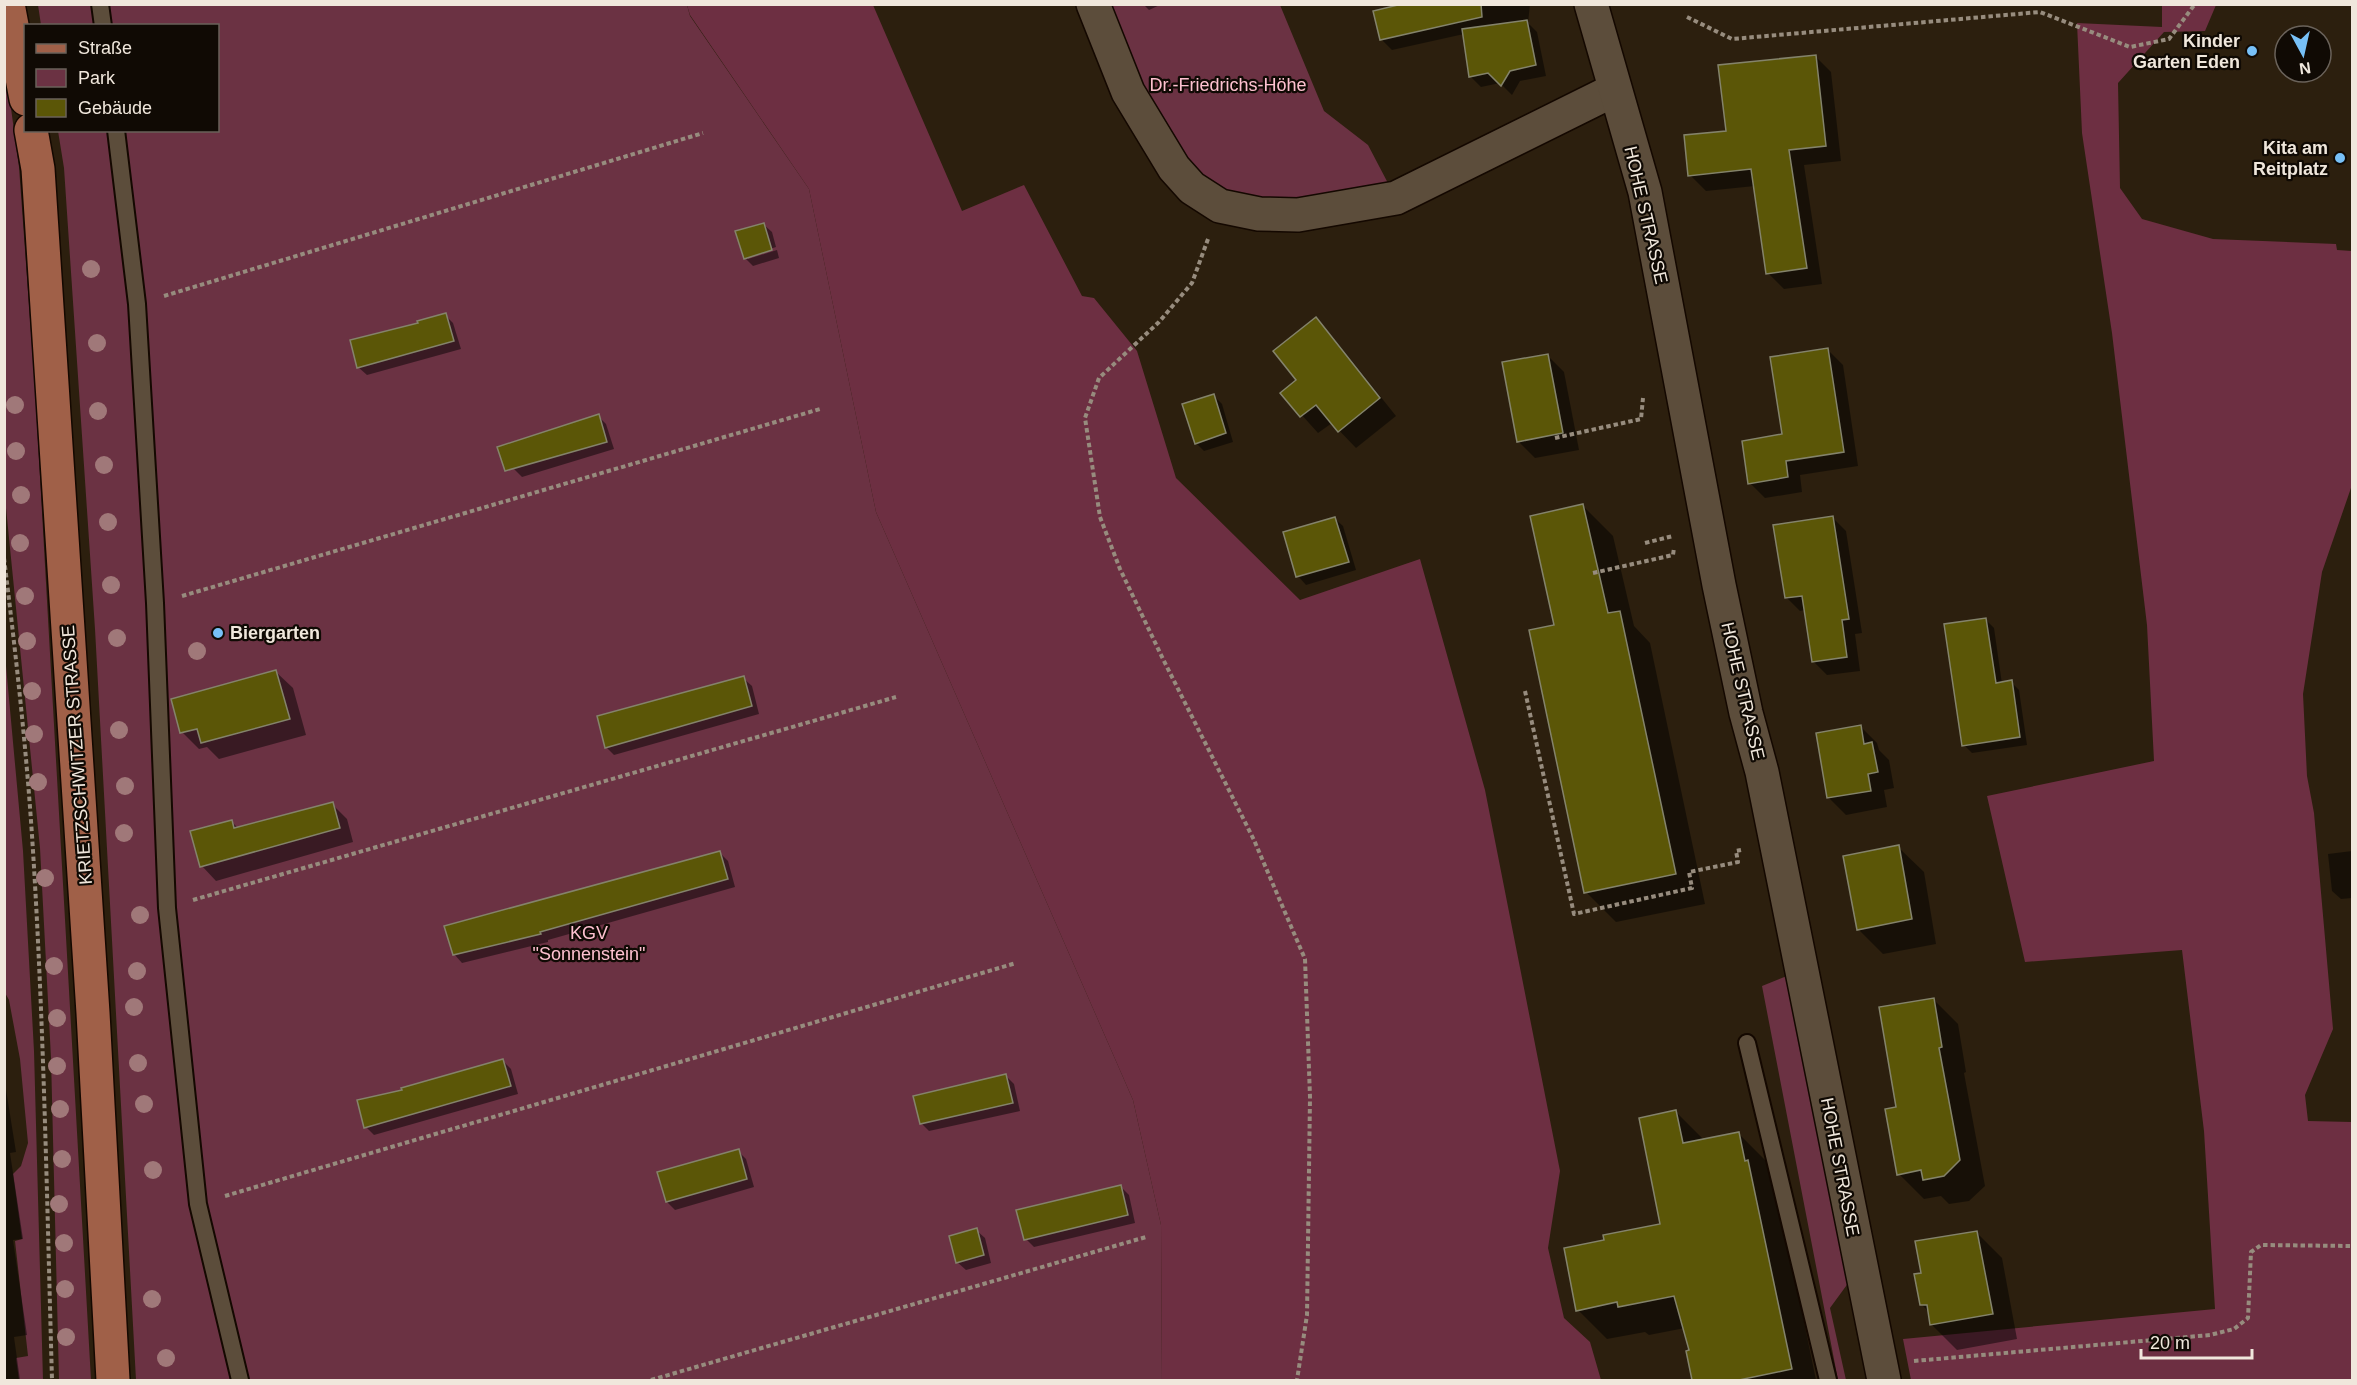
<svg xmlns="http://www.w3.org/2000/svg" width="2357" height="1385" viewBox="0 0 2357 1385" font-family="Helvetica,sans-serif">
  <style>
    .green { fill: #6b3243 }
    .forest { fill: #6d2f42 }
    .shadow { fill: #0007 }
    .building { fill: #5b5607; stroke: #84836b; stroke-width: 1.5 }
    .lines { fill: none; stroke-linecap: round; stroke-linejoin: round }
    .lane-casing { stroke: #140800; stroke-width: 20 }
    .street-casing { stroke: #140800; stroke-width: 36 }
    .primary-casing { stroke: #140800; stroke-width: 36 }
    .path { stroke: #978c7e; stroke-width: 4; stroke-dasharray: 4.5 3; stroke-linecap: butt }
    .lane { stroke: #5c4d3b; stroke-width: 16 }
    .street { stroke: #5c4d3b; stroke-width: 33 }
    .primary { stroke: #a06048; stroke-width: 33 }
    .tree { fill: #a07879 }
    .poi-dot { fill: #77c0f7; stroke: #100a04; stroke-width: 2 }
    .labels { text-anchor: middle; dominant-baseline: central; stroke-width: 4.5; stroke-linejoin: round; paint-order: stroke }
    .poi-label { font-size: 18px; font-weight: bold; fill: #f0e7dc; stroke: #100a04; text-anchor: end }
    .park-label { font-size: 18px; fill: #fec1d0; stroke: #100a04 }
    .street-label { font-size: 18px; fill: #f0e7dc; stroke: #100a04 }
  </style>
  <rect width="100%" height="100%" fill="#2c1f0e"/>
  <g class="green">
    <polygon points="38,5 687,5 690,16 809,189 876,512 1133,1100 1161,1225 1162,1380 136,1380 95,629 64,168 58,131 218,130 218,26 41,25"/>
    <polygon points="1101,5 1280,5 1324,111 1368,145 1390,187 1299,203 1253,201 1229,193 1181,161"/>
    <polygon points="4,57 19,167 35,388 91,1380 59,1380 51,1058 40,848 4,488"/>
    <polygon points="4,644 23,851 34,1051 43,1380 19,1380 16,1358 28,1356 15,1241 22,1239 13,1174 21,1166 28,1143 20,1059 9,1000 4,991"/>
    <polygon points="1787,976 1801,1052 1848,1266 1849,1282 1830,1308 1846,1380 1838,1380 1762,986"/>
  </g>
  <g class="forest">
    <polygon points="687,5 873,5 962,211 1024,185 1082,296 1094,298 1137,351 1176,478 1300,600 1420,559 1485,790 1560,1171 1548,1248 1564,1318 1590,1342 1601,1380 1162,1380 1161,1225 1133,1100 876,512 809,189 690,15"/>
    <polygon points="2162,5 2216,5 2205,31 2164,32 2118,83 2120,188 2142,219 2213,239 2336,244 2337,250 2352,251 2352,485 2322,572 2303,694 2307,776 2314,813 2333,1029 2305,1095 2308,1121 2352,1122 2352,1380 1911,1380 1903,1339 2215,1309 2204,1131 2182,950 2025,962 1987,796 2154,761 2147,625 2112,333 2082,133 2077,23 2162,27"/>
  </g>
  <g class="shadow">
    <polygon points="1143,4 1162,4 1149,10"/>
    <polygon points="1408,4 1530,4 1528,23 1537,32 1546,76 1520,81 1512,95 1500,83 1481,87 1470,76 1464,34 1392,50 1381,39"/>
    <polygon points="1815,56 1831,72 1841,161 1804,165 1822,284 1784,289 1768,273 1755,186 1706,191 1690,175 1727,132"/>
    <polygon points="763,224 772,232 776,247 748,256 748,259 777,250 779,258 753,266 745,258"/>
    <polygon points="445,315 453,323 461,349 367,375 358,367 420,324"/>
    <polygon points="1316,319 1332,336 1396,416 1356,448 1332,423 1318,433 1282,393 1298,380"/>
    <polygon points="1828,350 1843,365 1858,466 1800,475 1802,492 1765,498 1750,483 1783,436"/>
    <polygon points="1547,355 1564,372 1579,450 1535,458 1518,441"/>
    <polygon points="1214,396 1222,404 1233,442 1204,451 1196,443"/>
    <polygon points="598,416 606,424 614,449 522,477 514,469 507,446"/>
    <polygon points="1583,506 1613,536 1634,626 1650,643 1705,904 1616,922 1586,892 1556,626"/>
    <polygon points="1832,517 1846,531 1862,633 1855,634 1860,671 1827,675 1813,661 1805,610 1800,611 1786,597"/>
    <polygon points="1334,518 1343,526 1356,570 1306,585 1298,576"/>
    <polygon points="1986,620 1994,628 2002,684 2011,682 2019,690 2027,745 1972,753 1964,745"/>
    <polygon points="276,672 293,688 306,735 219,759 207,747 199,749 182,732"/>
    <polygon points="743,678 752,686 759,714 614,755 606,747"/>
    <polygon points="1860,726 1877,743 1879,750 1889,760 1894,788 1884,790 1887,807 1846,815 1829,798"/>
    <polygon points="332,804 347,819 353,842 216,881 202,866 231,821 238,828"/>
    <polygon points="1898,847 1924,872 1936,944 1883,954 1858,929"/>
    <polygon points="2352,851 2352,898 2341,899 2332,891 2328,854"/>
    <polygon points="720,853 728,861 735,887 548,940 548,942 462,963 454,954"/>
    <polygon points="1933,999 1958,1024 1966,1072 1964,1073 1985,1186 1969,1201 1949,1204 1941,1196 1924,1199 1899,1174 1897,1108"/>
    <polygon points="503,1061 511,1069 518,1094 374,1135 366,1127 404,1092"/>
    <polygon points="1006,1076 1014,1084 1020,1111 929,1131 921,1123"/>
    <polygon points="4,1077 16,1152 10,1153 23,1239 13,1240 27,1335 14,1337 20,1380 4,1380"/>
    <polygon points="1676,1112 1704,1140 1738,1133 1768,1163 1773,1187 1777,1191 1816,1380 1694,1380 1688,1352 1691,1351 1685,1328 1649,1335 1645,1332 1607,1339 1578,1310 1606,1241 1661,1226"/>
    <polygon points="738,1151 746,1159 754,1187 675,1210 667,1202"/>
    <polygon points="1120,1186 1129,1195 1135,1223 1034,1247 1026,1239"/>
    <polygon points="976,1230 985,1238 991,1263 966,1270 957,1262"/>
    <polygon points="1977,1233 2002,1258 2017,1339 1957,1350 1932,1325 1930,1313 1922,1305 1923,1274"/>
  </g>
  <g class="building">
    <polygon points="1402,4 1481,4 1482,17 1380,40 1373,11"/>
    <polygon points="1527,20 1536,65 1510,71 1501,86 1488,73 1469,77 1462,29"/>
    <polygon points="1816,55 1826,146 1789,150 1807,268 1766,274 1751,169 1688,176 1684,135 1726,131 1718,65"/>
    <polygon points="764,223 772,250 744,259 735,231"/>
    <polygon points="446,313 454,341 357,368 350,340 418,323 417,321"/>
    <polygon points="1316,317 1380,398 1338,432 1316,405 1300,417 1280,393 1296,380 1273,351"/>
    <polygon points="1828,348 1844,452 1786,461 1788,477 1748,484 1742,441 1782,434 1770,357"/>
    <polygon points="1548,354 1563,433 1517,442 1502,362"/>
    <polygon points="1214,394 1226,433 1195,444 1182,404"/>
    <polygon points="599,414 607,442 505,471 497,447"/>
    <polygon points="1583,504 1608,613 1620,611 1676,874 1584,893 1529,630 1554,625 1530,516"/>
    <polygon points="1833,516 1849,619 1842,620 1847,657 1812,662 1802,596 1785,598 1773,525"/>
    <polygon points="1335,517 1349,562 1296,577 1283,532"/>
    <polygon points="1986,618 1996,683 2012,680 2020,737 1962,746 1944,624"/>
    <polygon points="276,670 290,719 201,743 197,729 180,733 171,699"/>
    <polygon points="744,676 752,706 605,748 597,716"/>
    <polygon points="1861,725 1864,744 1872,742 1878,772 1868,774 1871,791 1827,798 1816,733"/>
    <polygon points="333,802 340,828 200,867 190,831 232,820 234,828"/>
    <polygon points="1899,845 1912,919 1857,930 1843,856"/>
    <polygon points="720,851 728,879 540,932 541,934 453,955 444,926"/>
    <polygon points="1934,998 1942,1047 1939,1048 1960,1160 1944,1176 1923,1180 1921,1170 1897,1175 1885,1109 1896,1107 1879,1007"/>
    <polygon points="503,1059 511,1086 364,1128 357,1100 402,1090 401,1088"/>
    <polygon points="1006,1074 1013,1103 920,1124 913,1096"/>
    <polygon points="1676,1110 1683,1143 1739,1132 1745,1161 1748,1160 1792,1369 1739,1380 1692,1380 1686,1351 1689,1350 1674,1296 1618,1307 1617,1302 1576,1311 1564,1248 1604,1240 1603,1235 1660,1224 1639,1118"/>
    <polygon points="739,1149 747,1179 666,1202 657,1172"/>
    <polygon points="1121,1185 1128,1215 1024,1240 1016,1210"/>
    <polygon points="977,1228 984,1255 956,1263 949,1236"/>
    <polygon points="1977,1231 1993,1314 1930,1325 1927,1305 1920,1305 1914,1274 1921,1273 1915,1241"/>
  </g>
  <g class="lines">
    <g class="lane-casing">
      <g id="lane">
        <polyline points="100,4 103,26"/>
        <polyline points="116,130 137,304 155,603 167,908 198,1204 240,1380"/>
        <polyline points="1747,1043 1828,1380"/>
      </g>
    </g>
    <g class="street-casing">
      <g id="street">
        <polyline points="1093,4 1128,92 1174,168 1192,188 1220,206 1259,214 1298,215 1396,198 1614,90"/>
        <polyline points="1591,4 1645,192 1719,585 1746,713 1762,772 1884,1380"/>
      </g>
    </g>
    <g class="primary-casing">
      <g id="primary">
        <polyline points="8,4 26,99"/>
        <polyline points="31,130 38,169 93,1013 113,1380"/>
      </g>
    </g>
    <g class="path">
      <polyline points="1687,17 1732,39 2040,12 2130,47 2169,39 2195,4"/>
      <polyline points="1208,239 1192,283 1159,322 1099,378 1085,418 1100,517 1120,569 1163,659 1254,840 1305,959 1310,1097 1307,1315 1297,1380"/>
      <polyline points="164,296 703,133"/>
      <polyline points="1555,438 1641,419 1643,398"/>
      <polyline points="1645,543 1673,536"/>
      <path d="M4 558C16 656 27 753 33 851 44 1027 47 1204 52 1380"/>
      <polyline points="1593,573 1673,555 1674,548"/>
      <polyline points="182,596 820,409"/>
      <polyline points="1525,691 1574,914 1692,888 1689,872 1738,862 1736,851 1741,850"/>
      <polyline points="193,900 896,697"/>
      <polyline points="225,1196 1016,963"/>
      <polyline points="1914,1361 2210,1335 2234,1329 2248,1318 2251,1252 2261,1245 2352,1246"/>
      <polyline points="651,1380 1146,1237"/>
    </g>
    <use href="#lane" class="lane"/>
    <use href="#street" class="street"/>
    <use href="#primary" class="primary"/>
  </g>
  <g class="tree">
    <circle cx="91" cy="269" r="9"/>
    <circle cx="97" cy="343" r="9"/>
    <circle cx="15" cy="405" r="9"/>
    <circle cx="98" cy="411" r="9"/>
    <circle cx="16" cy="451" r="9"/>
    <circle cx="104" cy="465" r="9"/>
    <circle cx="21" cy="495" r="9"/>
    <circle cx="108" cy="522" r="9"/>
    <circle cx="20" cy="543" r="9"/>
    <circle cx="111" cy="585" r="9"/>
    <circle cx="25" cy="596" r="9"/>
    <circle cx="117" cy="638" r="9"/>
    <circle cx="27" cy="641" r="9"/>
    <circle cx="197" cy="651" r="9"/>
    <circle cx="32" cy="691" r="9"/>
    <circle cx="119" cy="730" r="9"/>
    <circle cx="34" cy="734" r="9"/>
    <circle cx="38" cy="782" r="9"/>
    <circle cx="125" cy="786" r="9"/>
    <circle cx="124" cy="833" r="9"/>
    <circle cx="45" cy="878" r="9"/>
    <circle cx="140" cy="915" r="9"/>
    <circle cx="54" cy="966" r="9"/>
    <circle cx="137" cy="971" r="9"/>
    <circle cx="134" cy="1007" r="9"/>
    <circle cx="57" cy="1018" r="9"/>
    <circle cx="138" cy="1063" r="9"/>
    <circle cx="57" cy="1066" r="9"/>
    <circle cx="144" cy="1104" r="9"/>
    <circle cx="60" cy="1109" r="9"/>
    <circle cx="62" cy="1159" r="9"/>
    <circle cx="153" cy="1170" r="9"/>
    <circle cx="59" cy="1204" r="9"/>
    <circle cx="64" cy="1243" r="9"/>
    <circle cx="65" cy="1289" r="9"/>
    <circle cx="152" cy="1299" r="9"/>
    <circle cx="66" cy="1337" r="9"/>
    <circle cx="166" cy="1358" r="9"/>
  </g>
  <g class="poi-dot">
    <circle cx="2252" cy="51" r="6"/>
    <circle cx="2340" cy="158" r="6"/>
    <circle cx="218" cy="633" r="6"/>
  </g>
  <g class="labels">
    <g class="poi-label">
      <text x="2240" y="41">Kinder<tspan x="2240" dy="21">Garten Eden</tspan></text>
      <text x="2328" y="148">Kita am<tspan x="2328" dy="21">Reitplatz</tspan></text>
      <text x="230" y="633" text-anchor="start">Biergarten</text>
    </g>
    <g class="park-label">
      <text x="1228" y="85">Dr.-Friedrichs-Höhe</text>
      <text x="589" y="933">KGV<tspan x="589" dy="21">"Sonnenstein"</tspan></text>
    </g>
    <g class="street-label">
      <text transform="translate(1646 215) rotate(77)">HOHE STRASSE</text>
      <text transform="translate(1743 691) rotate(77)">HOHE STRASSE</text>
      <text transform="translate(77 755) rotate(-94)">KRIETZSCHWITZER STRASSE</text>
      <text transform="translate(1840 1167) rotate(79)">HOHE STRASSE</text>
    </g>
  </g>
  <rect width="2357" height="1385" fill="none" stroke="#f0e7dc" stroke-width="12"/>
  <rect x="24" y="24" width="195" height="108" fill="#100a04" stroke="#6a625a" stroke-width="1.5"/>
  <rect x="36" y="44" width="30" height="9" fill="#a06048" stroke="#6a625a" stroke-width="1.5"/>
  <text x="78" y="54" font-size="18" fill="#f0e7dc">Straße</text>
  <rect x="36" y="69" width="30" height="18" fill="#6b3243" stroke="#6a625a" stroke-width="1.5"/>
  <text x="78" y="84" font-size="18" fill="#f0e7dc">Park</text>
  <rect x="36" y="99" width="30" height="18" fill="#5b5607" stroke="#6a625a" stroke-width="1.5"/>
  <text x="78" y="114" font-size="18" fill="#f0e7dc">Gebäude</text>
  <g transform="translate(2303 54) rotate(172)"><circle r="28" fill="#100a04" stroke="#6a625a" stroke-width="1.5"/>
  <path d="M0-4.5L10 22L0 15L-10 22Z" fill="#77c0f7"/>
  <text y="-9" font-size="16" font-weight="bold" text-anchor="middle" fill="#f0e7dc">N</text>
  </g>
  <path d="M2141 1349v9h111v-9" fill="none" stroke="#f0e7dc" stroke-width="3"/>
  <text x="2150" y="1349" font-size="18" fill="#f0e7dc" stroke="#100a04" stroke-width="4.5" paint-order="stroke">20 m</text>
</svg>
